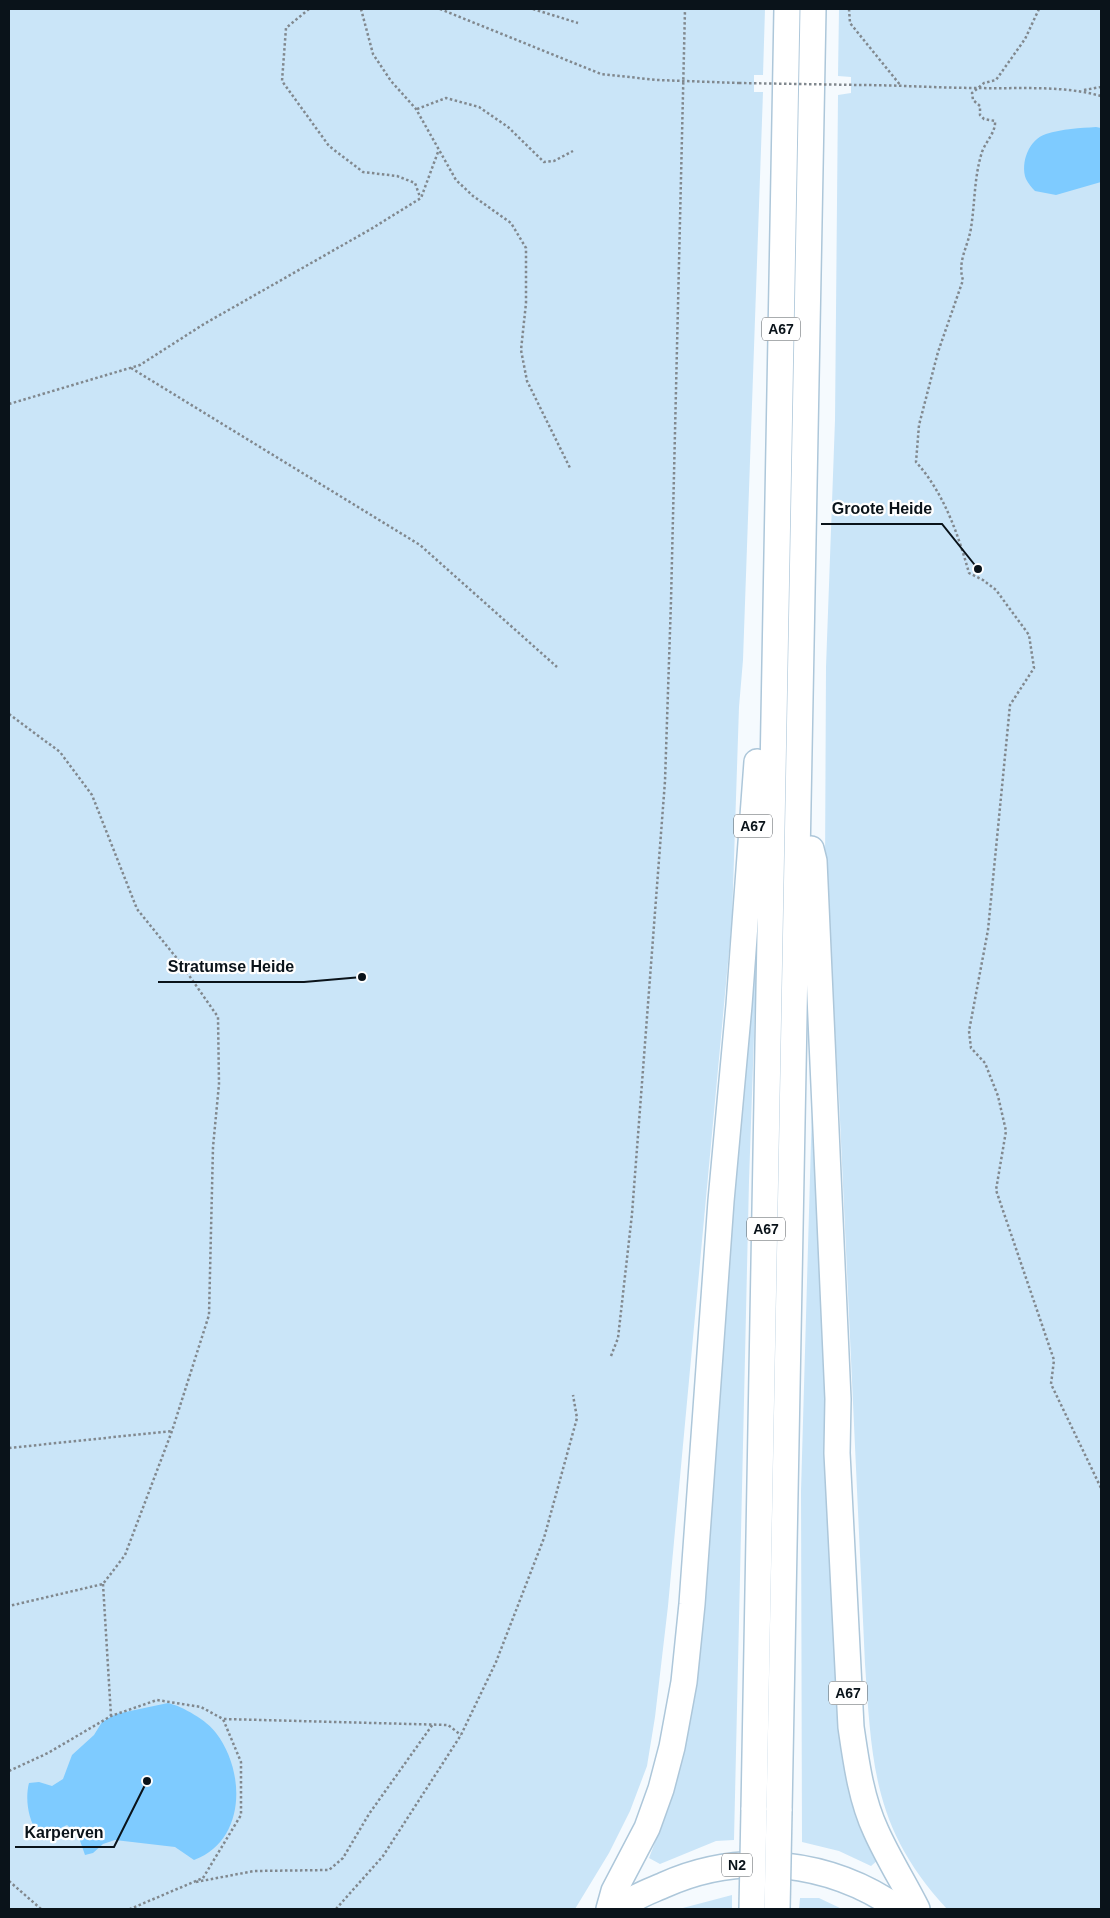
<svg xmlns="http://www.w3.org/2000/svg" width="1110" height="1918" viewBox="0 0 1110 1918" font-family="Helvetica,sans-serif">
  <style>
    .green { fill: #cae5f8 }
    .water { fill: #7ecbff }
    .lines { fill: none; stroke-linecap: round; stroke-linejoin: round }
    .highway-casing { stroke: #adc7da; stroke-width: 28 }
    .path { stroke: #81888e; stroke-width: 2.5; stroke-dasharray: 2.5 2.5; stroke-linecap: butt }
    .highway { stroke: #fff; stroke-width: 25 }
    .highway-bridge-casing { stroke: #adc7da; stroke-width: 28; stroke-linecap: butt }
    .path-bridge { stroke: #81888e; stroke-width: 2.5; stroke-dasharray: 2.5 2.5; stroke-linecap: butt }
    .highway-bridge { stroke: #fff; stroke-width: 25 }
    .labels { text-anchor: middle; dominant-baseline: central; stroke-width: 4.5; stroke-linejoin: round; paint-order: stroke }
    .shield { fill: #fff; stroke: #545a5f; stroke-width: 1 }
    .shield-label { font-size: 14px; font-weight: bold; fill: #0a131a }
    .leader { fill: none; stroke: #0a131a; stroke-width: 2 }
    .callout-dot { fill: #0a131a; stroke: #fff; stroke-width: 2 }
    .callout-label { font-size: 16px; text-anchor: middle; font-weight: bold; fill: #0a131a; stroke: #fff; stroke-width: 4.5; stroke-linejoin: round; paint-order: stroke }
  </style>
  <rect width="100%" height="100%" fill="#f5fafe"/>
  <g class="green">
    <polygon points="9,9 765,9 763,75 754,75 754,92 763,92 743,660 739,707 732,919 668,1606 655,1717 647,1766 630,1811 609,1853 575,1909 9,1909"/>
    <path d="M839 9H1101V1909H947C874 1830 872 1766 865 1664L839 1098 825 869 826 667 835 420 838 95 851 93V77L838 76Z"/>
    <polygon points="759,891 749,1181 734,1840 716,1841 660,1864 649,1858 669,1806 685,1749 702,1634 721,1350"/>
    <polygon points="813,1072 829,1469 879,1859 871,1866 839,1851 802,1842 801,1491"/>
    <polygon points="732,1895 732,1909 679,1909"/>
    <polygon points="800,1898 819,1898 842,1909 799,1909"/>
  </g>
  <g class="water">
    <path d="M1096 127 1101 128V182L1056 195 1035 191C1032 188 1028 183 1026 179 1020 163 1029 139 1046 134 1062 129 1080 128 1096 127Z"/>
    <path d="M168 1703C182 1706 208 1721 216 1733 246 1772 246 1841 194 1860L175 1847 115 1840 103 1844 93 1853 85 1855 78 1835 67 1825 54 1831 37 1832C28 1819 25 1798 29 1783L39 1782 52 1786 63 1779 72 1755 94 1735 102 1722 116 1714Z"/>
  </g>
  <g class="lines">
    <g class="highway-casing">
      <g id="highway">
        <path d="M811 849 814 861 838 1399 837 1453 851 1727C856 1761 861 1799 876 1831 888 1858 904 1883 917 1909"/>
        <polyline points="754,1810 787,9"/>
        <polyline points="779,1811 813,9"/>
        <polyline points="609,1909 614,1891 647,1828 661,1789 672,1747 684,1682 692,1604 721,1201 739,1005 757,762"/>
        <path d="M622 1909C631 1897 651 1891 664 1885 741 1850 831 1861 899 1909"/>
      </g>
    </g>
    <g class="path">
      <polyline points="309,9 286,28 282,81 329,146 363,172 397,176 415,183 420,197"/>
      <polyline points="361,9 373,54 391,81 416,109 456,180 473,196 511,223 526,248 526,303 521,350 527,381 570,468"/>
      <polyline points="440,9 601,74 657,80 739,83"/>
      <polyline points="533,9 578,23"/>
      <polyline points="849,9 850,23 901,86"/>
      <path d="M1039 9 1025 39 996 80 984 83 972 93 973 100 980 106V115L984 119 995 121C996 132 986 141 982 152 974 177 975 203 971 228 968 247 957 261 963 280L938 352 919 425 916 462C944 493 958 534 969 573L983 580 996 590 1029 635 1034 668 1010 705 988 930 969 1031 971 1048 985 1063 998 1096 1006 1131 996 1190 1054 1360 1051 1384 1101 1488"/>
      <path d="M859 85C899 85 939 88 979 88 1020 89 1061 85 1101 96"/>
      <polyline points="1084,90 1101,87"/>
      <polyline points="417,109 446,98 479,107 508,127 544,162 554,161 573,151"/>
      <polyline points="131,368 420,545 557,667"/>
      <polyline points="9,404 140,365 204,324 371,229 421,198 438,152"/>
      <polyline points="9,714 60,752 92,795 137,909 179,961 218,1017 219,1084 213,1147 209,1315 172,1431 125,1555 103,1584 9,1606"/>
      <polyline points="611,1356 618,1338 632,1214 665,781 671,601 685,9"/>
      <polyline points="9,1448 172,1431"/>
      <polyline points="103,1584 111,1716"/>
      <polyline points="224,1719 448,1725 461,1735"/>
      <polyline points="9,1771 48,1753 111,1716 157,1700 201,1707 223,1719 241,1762 241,1815 203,1878 130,1909"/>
      <polyline points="9,1881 41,1909"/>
      <polyline points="196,1882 254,1871 329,1870 343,1858 369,1814 433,1724"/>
      <polyline points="336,1909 383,1856 461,1735 496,1662 544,1538 577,1418 573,1395"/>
    </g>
    <use href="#highway" class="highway"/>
    <g class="highway-bridge-casing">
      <g id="highway-bridge">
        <polyline points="752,1909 754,1810"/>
        <polyline points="777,1909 779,1811"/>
      </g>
    </g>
    <polyline class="path-bridge" points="739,83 859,85"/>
    <use href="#highway-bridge" class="highway-bridge"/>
  </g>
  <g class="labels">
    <g class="shield">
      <rect x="762" y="317.5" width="38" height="23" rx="4"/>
      <rect x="734" y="814.5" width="38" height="23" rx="4"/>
      <rect x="747" y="1217.5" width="38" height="23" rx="4"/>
      <rect x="829" y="1681.5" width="38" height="23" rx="4"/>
      <rect x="722" y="1853.5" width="30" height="23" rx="4"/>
    </g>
    <g class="shield-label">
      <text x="781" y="329">A67</text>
      <text x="753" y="826">A67</text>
      <text x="766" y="1229">A67</text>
      <text x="848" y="1693">A67</text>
      <text x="737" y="1865">N2</text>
    </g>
  </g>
  <path class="leader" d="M978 569L942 524H821M362 977L304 982H158M147 1781L114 1847H15"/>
  <g class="callout-dot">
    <circle cx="978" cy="569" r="5"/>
    <circle cx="362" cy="977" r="5"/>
    <circle cx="147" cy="1781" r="5"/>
  </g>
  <g class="callout-label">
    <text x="882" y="514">Groote Heide</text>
    <text x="231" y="972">Stratumse Heide</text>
    <text x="64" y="1838">Karperven</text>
  </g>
  <rect width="1110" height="1918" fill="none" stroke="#0a131a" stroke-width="20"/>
</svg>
